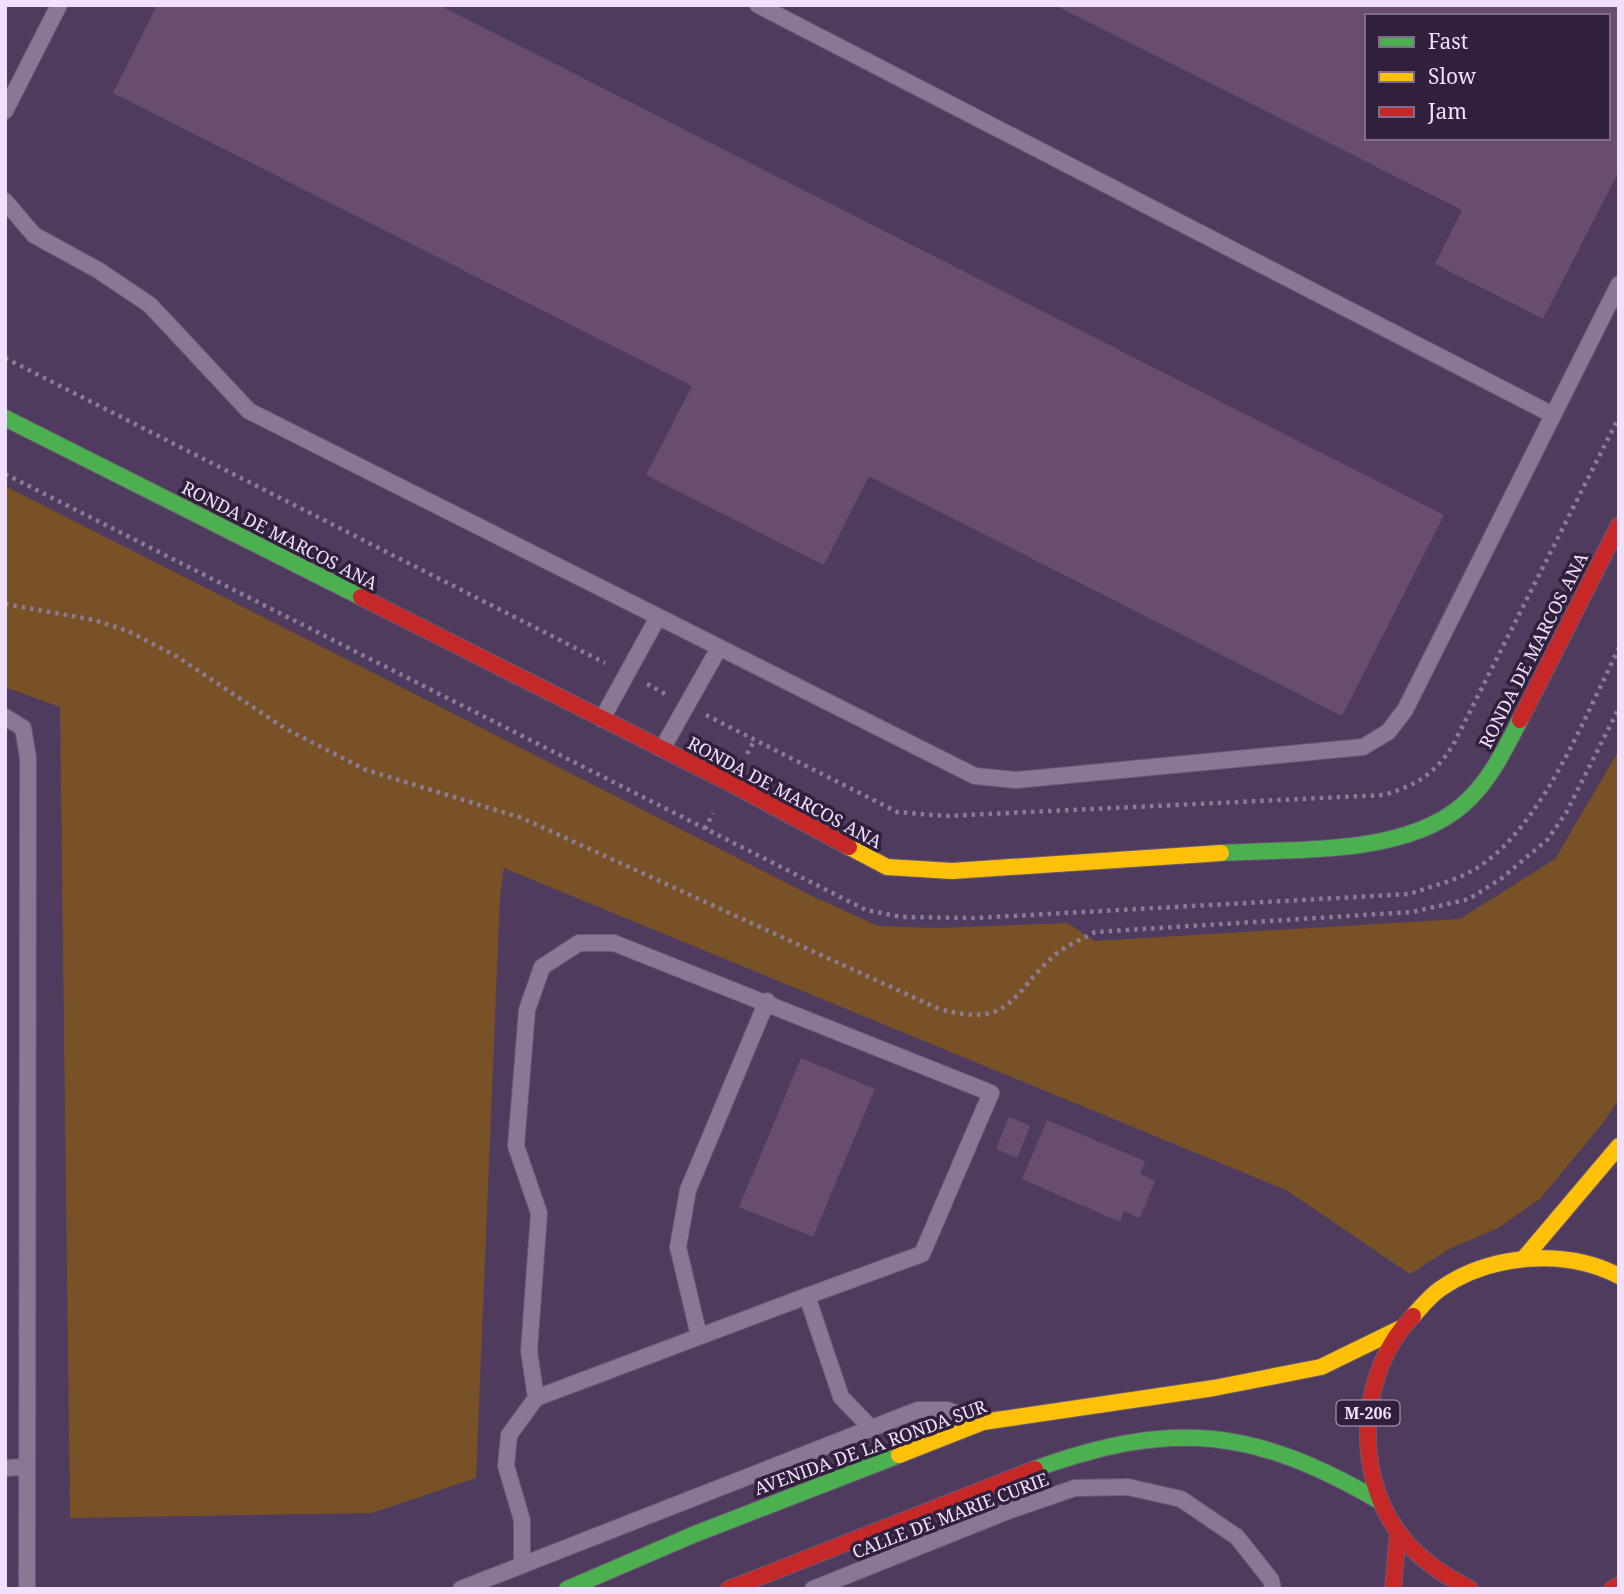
<svg xmlns="http://www.w3.org/2000/svg" width="1624" height="1594" viewBox="0 0 1624 1594" font-family="'Noto Serif',serif">
  <style>
    .green { fill: #795127 }
    .building { fill: #684d6e; fill-rule: evenodd }
    .lines { fill: none; stroke-linecap: round; stroke-linejoin: round }
    .lane-casing { stroke: #695975; stroke-width: 18 }
    .fast-casing { stroke: #695975; stroke-width: 18 }
    .slow-casing { stroke: #695975; stroke-width: 18 }
    .jam-casing { stroke: #695975; stroke-width: 18 }
    .path { stroke: #8a7c94; stroke-width: 4.5; stroke-dasharray: 3.5 5; stroke-linecap: butt }
    .lane { stroke: #887893; stroke-width: 16 }
    .fast { stroke: #4caf50; stroke-width: 16 }
    .slow { stroke: #ffc107; stroke-width: 16 }
    .jam { stroke: #c62828; stroke-width: 16 }
    .labels { text-anchor: middle; dominant-baseline: central; stroke-width: 7; stroke-linejoin: round; paint-order: stroke }
    .shield { fill: #30203b; stroke: #b6a6c4; stroke-width: 2 }
    .shield-label { font-size: 16px; font-weight: bold; fill: #f0e0fe }
    .street-label { font-size: 18px; fill: #f0e0fe; stroke: #30203b }
  </style>
  <rect width="100%" height="100%" fill="#4f3b5d"/>
  <polygon class="green" points="5,486 812,896 878,926 937,928 1067,923 1095,941 1460,919 1555,859 1619,750 1619,1099 1606,1119 1540,1199 1498,1228 1451,1248 1410,1274 1286,1190 504,868 500,897 476,1478 372,1513 70,1518 60,707 5,687"/>
  <g class="building">
    <polygon points="157,5 439,5 1444,515 1342,716 869,476 824,565 646,475 692,386 113,93"/>
    <path d="M1055 5H1619V171L1543 319 1435 264 1462 210ZM1367 16H1608V138H1367Z"/>
    <polygon points="801,1058 875,1089 813,1237 739,1207"/>
    <polygon points="1009,1117 1030,1126 1017,1158 996,1149"/>
    <polygon points="1047,1120 1145,1161 1140,1174 1155,1181 1140,1218 1124,1211 1120,1222 1022,1179"/>
  </g>
  <g class="lines">
    <g class="lane-casing">
      <g id="lane">
        <polyline points="758,5 1553,415"/>
        <polyline points="5,111 59,5"/>
        <polyline points="5,201 34,235 98,270 150,305 249,411 975,776 1016,780 1363,747 1388,732 1405,710 1619,284"/>
        <polyline points="5,717 23,728 28,758 27,1589"/>
        <polyline points="602,719 658,617"/>
        <polyline points="662,749 719,648"/>
        <polyline points="699,1336 678,1247 688,1190 767,1001"/>
        <polyline points="536,1398 529,1351 539,1213 516,1146 527,1010 542,967 579,943 614,943 991,1093 922,1254 807,1296"/>
        <polyline points="5,1468 26,1467"/>
        <polyline points="522,1565 522,1520 506,1466 509,1435 536,1398 807,1296 841,1397 870,1427"/>
        <polyline points="461,1589 918,1410 947,1410 974,1419"/>
        <polyline points="813,1589 1008,1511 1075,1488 1128,1487 1181,1499 1237,1537 1271,1580 1273,1589"/>
      </g>
    </g>
    <g class="fast-casing">
      <g id="fast">
        <polyline points="5,418 361,597"/>
        <path d="M1221 853C1298 848 1415 857 1471 797 1492 776 1506 747 1520 720"/>
        <path d="M1035 1469C1174 1419 1254 1428 1381 1502"/>
        <polyline points="567,1589 695,1534 899,1455"/>
      </g>
    </g>
    <g class="slow-casing">
      <g id="slow">
        <polyline points="849,847 887,867 952,871 1221,853"/>
        <polyline points="1525,1257 1619,1146"/>
        <path d="M1413 1316C1421 1307 1430 1296 1440 1289 1490 1254 1565 1248 1619 1276"/>
        <polyline points="899,1455 983,1422 1214,1388 1321,1367 1399,1329"/>
      </g>
    </g>
    <g class="jam-casing">
      <g id="jam">
        <polyline points="361,597 730,783 849,847"/>
        <polyline points="1520,720 1619,525"/>
        <path d="M1413 1316C1360 1369 1353 1468 1396 1529 1415 1557 1442 1574 1470 1589"/>
        <polyline points="729,1589 1035,1469"/>
        <polyline points="1393,1589 1398,1533"/>
        <polyline points="1612,1589 1619,1585"/>
      </g>
    </g>
    <g class="path">
      <polyline points="5,358 605,663"/>
      <path d="M5 474 866 910 902 917 975 918 1410 894C1431 886 1456 881 1475 869 1541 830 1585 716 1619 648"/>
      <path d="M5 604 94 620 128 631 176 656 286 729 366 770 522 818 939 1009C1013 1029 1010 994 1056 954 1067 945 1083 939 1095 932L1412 912 1469 899 1502 878 1547 840 1566 813 1619 708"/>
      <polyline points="647,684 667,695"/>
      <path d="M706 715 897 812 946 816 1384 795C1418 784 1434 775 1453 745L1619 417"/>
      <polyline points="747,754 755,739"/>
      <polyline points="705,829 713,813"/>
    </g>
    <use href="#lane" class="lane"/>
    <use href="#fast" class="fast"/>
    <use href="#slow" class="slow"/>
    <use href="#jam" class="jam"/>
  </g>
  <g class="labels">
    <rect class="shield" x="1336.5" y="1400.5" width="63" height="25" rx="5"/>
    <g class="shield-label">
      <text x="1368" y="1413">M-206</text>
    </g>
    <g class="street-label">
      <text transform="translate(280 535) rotate(27)">RONDA DE MARCOS ANA</text>
      <text transform="translate(1533 650) rotate(-63)">RONDA DE MARCOS ANA</text>
      <text transform="translate(785 792) rotate(28)">RONDA DE MARCOS ANA</text>
      <text transform="translate(870 1447) rotate(-20)">AVENIDA DE LA RONDA SUR</text>
      <text transform="translate(950 1515) rotate(-21)">CALLE DE MARIE CURIE</text>
    </g>
  </g>
  <rect width="1624" height="1594" fill="none" stroke="#f0e0fe" stroke-width="14"/>
  <rect x="1365" y="14" width="245" height="126" fill="#30203b" stroke="#7d6d89" stroke-width="2"/>
  <rect x="1379" y="37" width="35" height="10" fill="#4caf50" stroke="#7d6d89" stroke-width="2"/>
  <text x="1428" y="49" font-size="21" fill="#f0e0fe">Fast</text>
  <rect x="1379" y="72" width="35" height="10" fill="#ffc107" stroke="#7d6d89" stroke-width="2"/>
  <text x="1428" y="84" font-size="21" fill="#f0e0fe">Slow</text>
  <rect x="1379" y="107" width="35" height="10" fill="#c62828" stroke="#7d6d89" stroke-width="2"/>
  <text x="1428" y="119" font-size="21" fill="#f0e0fe">Jam</text>
</svg>
